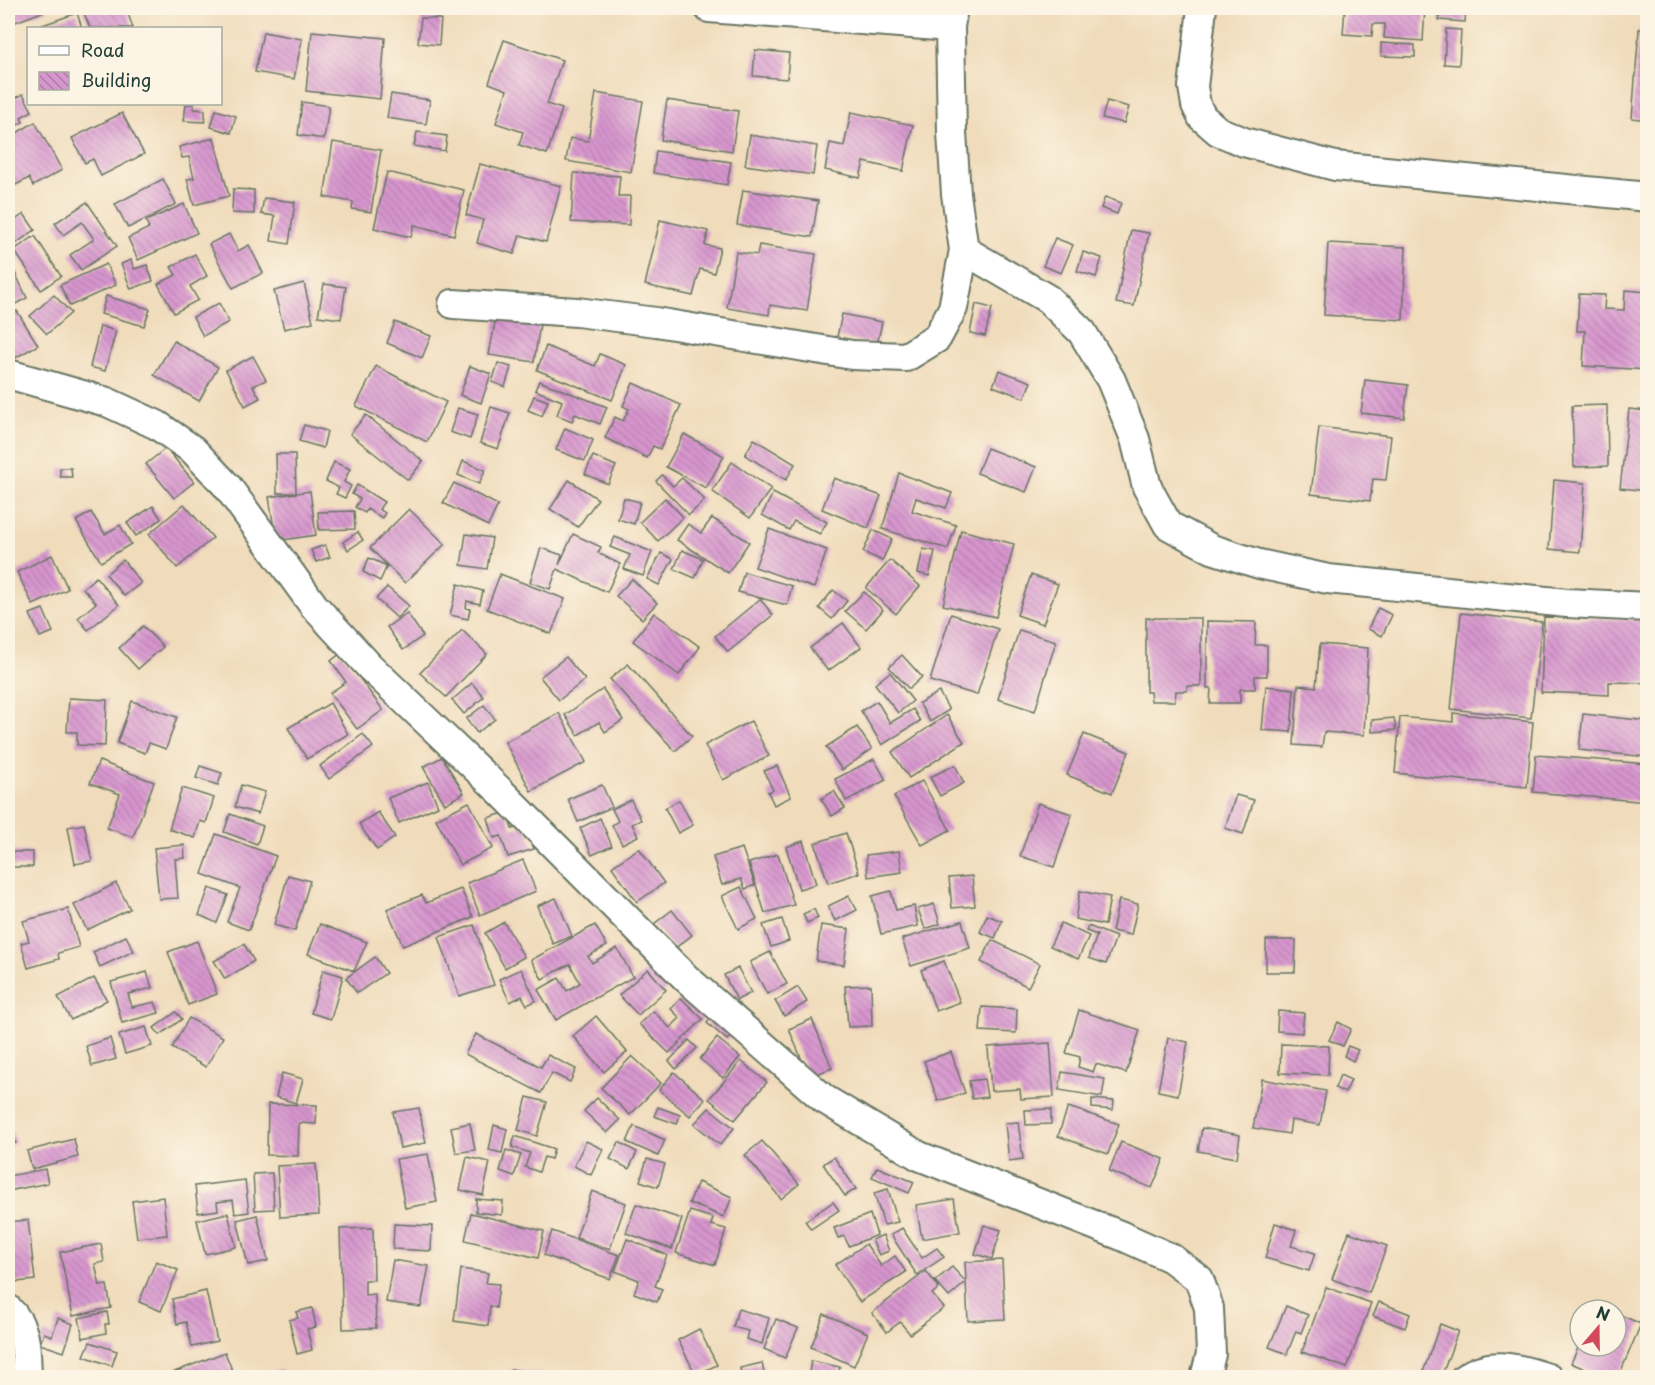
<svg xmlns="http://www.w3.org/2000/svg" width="1655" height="1385" viewBox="0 0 1655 1385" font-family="'Playpen Sans',sans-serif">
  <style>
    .building { fill: url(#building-back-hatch) }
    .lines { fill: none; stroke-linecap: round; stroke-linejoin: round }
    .minor-casing { stroke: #687563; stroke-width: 32 }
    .minor { stroke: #fff; stroke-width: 28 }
  </style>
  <defs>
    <pattern id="building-back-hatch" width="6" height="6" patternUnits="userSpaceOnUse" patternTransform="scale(1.5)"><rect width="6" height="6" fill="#d896cf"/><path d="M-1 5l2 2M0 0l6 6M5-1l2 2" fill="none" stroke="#af7ca9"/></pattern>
  </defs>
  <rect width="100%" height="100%" fill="#fcf5e5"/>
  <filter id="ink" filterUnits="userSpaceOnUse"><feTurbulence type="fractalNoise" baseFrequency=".0167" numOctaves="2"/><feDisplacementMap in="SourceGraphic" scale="12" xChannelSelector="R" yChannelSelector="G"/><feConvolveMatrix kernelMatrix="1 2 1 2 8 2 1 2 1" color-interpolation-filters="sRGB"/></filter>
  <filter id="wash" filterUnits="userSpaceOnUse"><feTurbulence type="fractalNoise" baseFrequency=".008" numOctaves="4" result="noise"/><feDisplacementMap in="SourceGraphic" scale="24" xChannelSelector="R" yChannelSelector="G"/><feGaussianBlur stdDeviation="1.35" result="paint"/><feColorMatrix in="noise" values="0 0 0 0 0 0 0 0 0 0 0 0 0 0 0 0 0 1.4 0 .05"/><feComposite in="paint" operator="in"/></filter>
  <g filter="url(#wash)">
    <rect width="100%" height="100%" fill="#f0dcbb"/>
    <g id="blocks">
      <g class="building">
        <polygon points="8,8 46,8 47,10 8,25"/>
        <polygon points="82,8 126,8 133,28 90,28"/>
        <polygon points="1345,8 1425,8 1423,41 1384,38 1385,24 1373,24 1372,36 1343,34"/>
        <polygon points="1440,8 1466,8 1465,22 1439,20"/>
        <polygon points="77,13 82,28 34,28"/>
        <polygon points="421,18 441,19 439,45 418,43"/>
        <polygon points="1446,29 1461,30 1459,65 1444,64"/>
        <polygon points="1639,29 1648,29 1648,120 1632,118"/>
        <polygon points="312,31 385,38 380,99 306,91"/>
        <polygon points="263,32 302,39 294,79 255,72"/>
        <polygon points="504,40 562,60 547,104 562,109 547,154 519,145 523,132 496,123 507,90 489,83"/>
        <polygon points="1381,43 1415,45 1415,57 1381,56"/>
        <polygon points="755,50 789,53 787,79 753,76"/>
        <polygon points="596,93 643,101 631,172 566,161 570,138 588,141"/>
        <polygon points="23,94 32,111 21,117 23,122 8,130 8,102"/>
        <polygon points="391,94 430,100 426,124 387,118"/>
        <polygon points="667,100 738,111 732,151 661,140"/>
        <polygon points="1107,101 1129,107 1124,123 1102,118"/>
        <polygon points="302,102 329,106 324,139 298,135"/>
        <polygon points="186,104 194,104 194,109 205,110 205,122 184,121"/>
        <polygon points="216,110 236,116 231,133 211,127"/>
        <polygon points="851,112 913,125 903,171 864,162 860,178 825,170 830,143 844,146"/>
        <polygon points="122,113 144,154 101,176 93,159 85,163 72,138"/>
        <polygon points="35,122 62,170 33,186 29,178 8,189 8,138"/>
        <polygon points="417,132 447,136 445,151 414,146"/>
        <polygon points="750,135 817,146 813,175 745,165"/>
        <polygon points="214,138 229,196 194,205 187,179 194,178 189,157 182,158 179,147"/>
        <polygon points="333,142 381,150 371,212 352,209 353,202 324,197"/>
        <polygon points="656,151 731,162 727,185 653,173"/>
        <polygon points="480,164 561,186 546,242 520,235 514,254 477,243 483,220 466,215"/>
        <polygon points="387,172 464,190 454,235 414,225 411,237 374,228"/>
        <polygon points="574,173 620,176 618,196 630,196 629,225 571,222"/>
        <polygon points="163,179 176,204 128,228 115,204"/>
        <polygon points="233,189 254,190 254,214 232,213"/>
        <polygon points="743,190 818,201 812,237 737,225"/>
        <polygon points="1105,197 1121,203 1117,214 1101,208"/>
        <polygon points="264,198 295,202 289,244 271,241 275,216 261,214"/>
        <polygon points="87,202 117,246 81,270 70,255 94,239 82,222 63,235 55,223"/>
        <polygon points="184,204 197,233 138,260 128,238 149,228 146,221"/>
        <polygon points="24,214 35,230 8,249 8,225"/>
        <polygon points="660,220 708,231 705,245 720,248 714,273 700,269 693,296 645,285"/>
        <polygon points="1131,230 1149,233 1134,306 1116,303"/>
        <polygon points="229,234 238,251 249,245 263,273 233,288 209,244"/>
        <polygon points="35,236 61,276 41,290 14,250"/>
        <polygon points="1055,238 1073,245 1061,273 1043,266"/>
        <polygon points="1328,243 1406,247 1403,320 1324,315"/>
        <polygon points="759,245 816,254 807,311 770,305 769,315 727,308 736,252 757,255"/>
        <polygon points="1083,252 1102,258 1096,277 1077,271"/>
        <polygon points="195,254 207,276 190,286 198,300 174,313 158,284 176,275 171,267"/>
        <polygon points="8,258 27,298 8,308"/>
        <polygon points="131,260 134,269 147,265 153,281 131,289 121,264"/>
        <polygon points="106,264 116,285 70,306 60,285"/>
        <polygon points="304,283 313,322 284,329 274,291"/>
        <polygon points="324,284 346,287 341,319 318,316"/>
        <polygon points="1625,290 1648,292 1648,370 1583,366 1585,331 1577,331 1579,294 1605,295 1604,309 1624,310"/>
        <polygon points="54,295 71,313 47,334 30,316"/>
        <polygon points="106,296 150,309 144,326 101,314"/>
        <polygon points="219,303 229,322 203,336 193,317"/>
        <polygon points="976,304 992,308 985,336 970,333"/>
        <polygon points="17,311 38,345 8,362 8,317"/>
        <polygon points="842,314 882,322 877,345 837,337"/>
        <polygon points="496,317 540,324 534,362 489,355"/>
        <polygon points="395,322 431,336 422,358 387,343"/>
        <polygon points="100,326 116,331 105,371 90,367"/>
        <polygon points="174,341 218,367 199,401 154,375"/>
        <polygon points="546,346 595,366 600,354 626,365 612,400 537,370"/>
        <polygon points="253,356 266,380 253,386 260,398 245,406 226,370"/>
        <polygon points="498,363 511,367 505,387 492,382"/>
        <polygon points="376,366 446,402 427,442 356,406"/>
        <polygon points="470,366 491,374 481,403 460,395"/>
        <polygon points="999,370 1031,382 1024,398 993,386"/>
        <polygon points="1365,380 1408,385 1404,418 1361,413"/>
        <polygon points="539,381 607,407 600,424 575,414 572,421 557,415 562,401 535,390"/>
        <polygon points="633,383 681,405 660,449 653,446 647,458 605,438 615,417 623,421 629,409 623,406"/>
        <polygon points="534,396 548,401 542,416 528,410"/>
        <polygon points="1607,405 1608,466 1574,467 1572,406"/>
        <polygon points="491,407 510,413 498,449 480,443"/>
        <polygon points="458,408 478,414 470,439 450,432"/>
        <polygon points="1629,409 1648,411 1648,491 1620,488"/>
        <polygon points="366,415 423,461 408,480 350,434"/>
        <polygon points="304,425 327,431 323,448 299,441"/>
        <polygon points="1319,427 1391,436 1386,480 1373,479 1370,501 1311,494"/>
        <polygon points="565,428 593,440 585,461 556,450"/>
        <polygon points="684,434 724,456 706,488 666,467"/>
        <polygon points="754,439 795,464 786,480 745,455"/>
        <polygon points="166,448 194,482 174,498 146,464"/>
        <polygon points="987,448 1036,467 1026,492 977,473"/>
        <polygon points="276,454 295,454 296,493 277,493"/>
        <polygon points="593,456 616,466 608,484 585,474"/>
        <polygon points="463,461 485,470 479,484 458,475"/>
        <polygon points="334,462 350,469 344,482 351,486 345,498 336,494 339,488 326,481"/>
        <polygon points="732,462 771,489 750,518 712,491"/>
        <polygon points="60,468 71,468 72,477 60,477"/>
        <polygon points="899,473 952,493 946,508 916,498 912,511 956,525 948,549 882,529"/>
        <polygon points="662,475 673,486 682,478 705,500 689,515 656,481"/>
        <polygon points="834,478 881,496 868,528 822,509"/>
        <polygon points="569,480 598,499 578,527 550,509"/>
        <polygon points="1554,480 1585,483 1580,552 1549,549"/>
        <polygon points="454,483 498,505 488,526 443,503"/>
        <polygon points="357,485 384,502 379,509 385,513 382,518 367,509 365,513 355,507 360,499 352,494"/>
        <polygon points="310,491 316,535 276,541 269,497"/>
        <polygon points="773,493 827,522 820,534 794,521 789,530 762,515"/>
        <polygon points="624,498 640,502 634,524 618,519"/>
        <polygon points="665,498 683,517 658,541 640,522"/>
        <polygon points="184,504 213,538 177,568 149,534"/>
        <polygon points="153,506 161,519 136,536 127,523"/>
        <polygon points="409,509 445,544 405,583 370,548"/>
        <polygon points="354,511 355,529 319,530 318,512"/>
        <polygon points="91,512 105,534 120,525 131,544 101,562 76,521"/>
        <polygon points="712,518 749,542 728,573 677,540 688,524 701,533"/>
        <polygon points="769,529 827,550 814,588 755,567"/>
        <polygon points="873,530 892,539 882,561 863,552"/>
        <polygon points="961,530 1014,544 996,617 943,605"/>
        <polygon points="358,532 363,540 348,550 343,542"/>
        <polygon points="466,534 492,538 487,569 461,565"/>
        <polygon points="573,534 601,547 598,553 620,564 607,592 557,569 550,589 530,582 541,548 562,555 559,565"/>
        <polygon points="615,537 652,552 643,576 624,569 630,555 610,547"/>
        <polygon points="325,545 330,557 316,562 311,550"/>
        <polygon points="923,549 935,551 929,576 918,573"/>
        <polygon points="682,550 703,559 695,578 674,569"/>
        <polygon points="661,553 673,559 659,585 647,579"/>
        <polygon points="52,555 68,589 33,605 17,572"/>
        <polygon points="369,558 387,566 380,581 363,572"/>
        <polygon points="123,560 141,583 124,596 106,574"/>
        <polygon points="890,560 920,586 896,614 866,588"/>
        <polygon points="744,572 792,586 787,605 738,592"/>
        <polygon points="500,574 565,599 551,634 487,609"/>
        <polygon points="1031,575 1058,584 1043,624 1017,615"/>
        <polygon points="96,577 119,605 88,630 78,618 96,603 83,588"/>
        <polygon points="632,579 657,603 642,619 616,596"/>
        <polygon points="458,584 483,591 480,604 467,601 466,608 470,609 468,619 450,615"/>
        <polygon points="387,587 409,606 397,618 376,599"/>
        <polygon points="833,590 847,601 832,619 819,608"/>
        <polygon points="864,592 883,610 866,629 845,611"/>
        <polygon points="760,599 773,615 728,652 715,636"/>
        <polygon points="1378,608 1392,615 1382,636 1368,629"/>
        <polygon points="43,609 53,632 40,637 30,614"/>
        <polygon points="407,613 423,636 403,650 387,627"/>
        <polygon points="654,613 700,647 679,675 633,641"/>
        <polygon points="1461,613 1542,622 1531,718 1451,709"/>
        <polygon points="951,614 998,629 977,695 930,681"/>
        <polygon points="1544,617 1648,620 1648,683 1609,682 1609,695 1541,692"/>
        <polygon points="1146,618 1201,618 1201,686 1187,686 1187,691 1176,691 1175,701 1151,701 1150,692 1146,692"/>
        <polygon points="1207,621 1256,622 1255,645 1267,645 1267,676 1255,676 1255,689 1240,689 1240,703 1210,703 1211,688 1207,688"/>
        <polygon points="843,623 861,647 828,671 810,648"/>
        <polygon points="143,626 163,647 138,669 119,648"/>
        <polygon points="462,630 487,654 446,697 420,673"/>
        <polygon points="1019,630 1056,641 1035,711 998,699"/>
        <polygon points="1320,644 1368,648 1364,735 1324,732 1322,747 1294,745 1298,685 1316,687"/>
        <polygon points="341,653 383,710 357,729 330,693 346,682 331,661"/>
        <polygon points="902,655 922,677 909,689 889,667"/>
        <polygon points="566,657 585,680 559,700 540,677"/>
        <polygon points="628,664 692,736 675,751 610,679"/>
        <polygon points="890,672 913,701 898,713 875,684"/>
        <polygon points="472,683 484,697 464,714 452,700"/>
        <polygon points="1266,686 1294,689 1291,732 1262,730"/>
        <polygon points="603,689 623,720 605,732 599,722 578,735 565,715"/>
        <polygon points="939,692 949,710 930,722 919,703"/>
        <polygon points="69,698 107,700 105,746 77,745 77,732 67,732"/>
        <polygon points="132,701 177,717 166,749 149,743 145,753 117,743"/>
        <polygon points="877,701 890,723 913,709 920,721 882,745 861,711"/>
        <polygon points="330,703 348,734 307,759 288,728"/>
        <polygon points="484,705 495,719 477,733 466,719"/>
        <polygon points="559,713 586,762 531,791 505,742"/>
        <polygon points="1453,713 1533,722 1527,787 1395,773 1400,717 1453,722"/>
        <polygon points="1583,714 1648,721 1648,757 1579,750"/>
        <polygon points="947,715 964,742 909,778 892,752"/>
        <polygon points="1394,718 1396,730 1372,732 1372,720"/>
        <polygon points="751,721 769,756 723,780 705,745"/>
        <polygon points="857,727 872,749 842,770 826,747"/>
        <polygon points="363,734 373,747 329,779 320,766"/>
        <polygon points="1084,734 1129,752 1112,793 1067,775"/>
        <polygon points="1536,755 1648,764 1648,802 1533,792"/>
        <polygon points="442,757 464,793 445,804 423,767"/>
        <polygon points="874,759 886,780 846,801 835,779"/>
        <polygon points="99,761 154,782 133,837 107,828 120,794 90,783"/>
        <polygon points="955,765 964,783 940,796 930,777"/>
        <polygon points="200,766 222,773 218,785 196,778"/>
        <polygon points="777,766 791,797 774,805 768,792 773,790 764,771"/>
        <polygon points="922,781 950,830 922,845 894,796"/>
        <polygon points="428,782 438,806 399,823 388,798"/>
        <polygon points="241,785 265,792 258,814 235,807"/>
        <polygon points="602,785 612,807 578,822 568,799"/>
        <polygon points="182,788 214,798 206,823 200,821 195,838 169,829"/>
        <polygon points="834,791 845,808 832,816 821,799"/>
        <polygon points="1236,795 1254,800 1243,834 1225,828"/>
        <polygon points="631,800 641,820 632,824 638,836 622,844 612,825 618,821 612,809"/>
        <polygon points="679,800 693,825 678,833 665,808"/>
        <polygon points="469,802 493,848 460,865 436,819"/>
        <polygon points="1038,803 1072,814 1054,867 1020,856"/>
        <polygon points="378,812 395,837 377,850 359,824"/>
        <polygon points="507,812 512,829 526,825 534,849 508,857 501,836 494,838 488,818"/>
        <polygon points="230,814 263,826 257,844 224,832"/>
        <polygon points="600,818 612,846 592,855 580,828"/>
        <polygon points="84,824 92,861 75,864 68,827"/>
        <polygon points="846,833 859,873 828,883 815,843"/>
        <polygon points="216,834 276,856 249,930 227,922 240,888 202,874"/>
        <polygon points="803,841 816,884 799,889 786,847"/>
        <polygon points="184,845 185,858 175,859 178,898 159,899 154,848"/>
        <polygon points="639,848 664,883 637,902 612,867"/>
        <polygon points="742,848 755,885 745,889 741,879 722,885 713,857"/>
        <polygon points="899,851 902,872 868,877 866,855"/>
        <rect x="8" y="852" width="25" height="15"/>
        <polygon points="778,854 794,905 765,913 749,863"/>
        <polygon points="523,860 536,891 480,915 467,883"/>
        <polygon points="288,875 310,881 295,931 274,925"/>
        <polygon points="972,876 975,906 952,908 949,878"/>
        <polygon points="116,883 130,909 87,930 74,905"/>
        <polygon points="741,887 757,919 738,929 722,896"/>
        <polygon points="209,888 228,895 217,923 199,915"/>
        <polygon points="461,889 473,917 403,946 387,909 422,895 426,903"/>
        <polygon points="891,891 896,910 914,906 918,926 881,934 872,896"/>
        <polygon points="1080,891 1110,897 1105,925 1075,919"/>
        <polygon points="849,896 857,910 835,921 828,906"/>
        <polygon points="556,898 572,936 553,944 537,906"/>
        <polygon points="1119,900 1138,904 1131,935 1112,931"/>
        <polygon points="934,904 940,924 925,929 918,909"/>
        <polygon points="68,909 79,947 58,953 59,959 28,968 21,943 29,941 23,921"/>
        <polygon points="814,909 818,918 807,923 803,914"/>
        <polygon points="672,910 692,935 674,949 654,924"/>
        <polygon points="987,915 1002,921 995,938 980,932"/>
        <polygon points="782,919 789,941 771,947 763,925"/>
        <polygon points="962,921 970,948 911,966 902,939"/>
        <polygon points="504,922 524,957 505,968 485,933"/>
        <polygon points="1061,923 1089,936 1078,959 1050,946"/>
        <polygon points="320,924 367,942 354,971 308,954"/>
        <polygon points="474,925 494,985 459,996 439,937"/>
        <polygon points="595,925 607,946 588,956 592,963 617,948 633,977 556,1020 538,990 559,978 567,991 580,983 570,964 542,979 531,960"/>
        <polygon points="821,925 849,929 844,965 816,961"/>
        <polygon points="1088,926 1116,937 1106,964 1089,958 1097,935 1086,931"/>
        <polygon points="126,936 134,951 100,967 93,952"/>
        <polygon points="992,940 1040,964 1028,987 981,962"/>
        <polygon points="1266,940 1296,940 1295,972 1266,972"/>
        <polygon points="197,941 217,994 188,1005 168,952"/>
        <polygon points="244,944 254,961 225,979 214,961"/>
        <polygon points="770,952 787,984 767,994 750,962"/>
        <polygon points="375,957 386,973 357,993 346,978"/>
        <polygon points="944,961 960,1002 936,1011 921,970"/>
        <polygon points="738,968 751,993 737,1000 724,975"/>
        <polygon points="521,969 536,1001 527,1005 522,996 510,1002 499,979"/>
        <polygon points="648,969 666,990 638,1015 619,995"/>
        <polygon points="323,970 343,976 331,1019 311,1013"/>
        <polygon points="147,972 152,988 128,994 132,1007 155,1002 159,1013 122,1023 111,982"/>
        <polygon points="94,978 107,1000 71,1020 58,997"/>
        <polygon points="871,985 872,1026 848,1027 845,986"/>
        <polygon points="798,987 807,1002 784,1016 775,1001"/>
        <polygon points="681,998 703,1019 669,1053 639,1024 653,1011 670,1028 680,1018 671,1009"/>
        <polygon points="982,1007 1017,1009 1016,1033 980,1031"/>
        <polygon points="1079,1010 1140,1030 1126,1073 1096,1064 1093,1072 1078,1067 1080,1057 1066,1053"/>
        <polygon points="1278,1011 1304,1013 1302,1033 1277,1031"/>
        <polygon points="176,1012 182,1019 160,1035 154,1028"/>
        <polygon points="714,1013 735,1031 727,1040 707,1023"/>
        <polygon points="596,1016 627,1052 604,1072 573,1036"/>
        <polygon points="189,1018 223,1037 206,1067 172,1048"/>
        <polygon points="812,1019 832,1068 809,1077 789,1029"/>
        <polygon points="1338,1022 1351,1029 1343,1046 1329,1040"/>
        <polygon points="146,1027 152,1046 125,1054 119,1035"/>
        <polygon points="476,1034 541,1067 548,1055 576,1069 570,1082 552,1073 541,1093 465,1054"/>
        <polygon points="110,1038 116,1059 92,1066 86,1046"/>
        <polygon points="717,1038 740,1057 723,1078 700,1059"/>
        <polygon points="1168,1038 1188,1042 1178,1095 1158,1091"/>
        <polygon points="689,1040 697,1048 676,1069 669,1061"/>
        <polygon points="1050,1043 1054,1097 1021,1099 1020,1089 991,1091 988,1047"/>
        <polygon points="1281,1044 1329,1046 1328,1075 1280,1073"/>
        <polygon points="1348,1046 1358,1050 1353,1061 1344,1056"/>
        <polygon points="951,1052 965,1093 938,1101 924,1061"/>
        <polygon points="632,1056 661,1083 630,1115 601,1088"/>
        <polygon points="741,1061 767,1082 735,1120 709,1099"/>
        <polygon points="674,1072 705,1099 690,1116 659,1090"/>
        <polygon points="1062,1072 1105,1079 1102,1097 1059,1090"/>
        <polygon points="282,1073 303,1079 296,1103 276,1097"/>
        <polygon points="1340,1075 1351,1080 1345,1093 1335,1088"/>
        <polygon points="984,1079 987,1097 972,1099 969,1081"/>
        <polygon points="1262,1079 1326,1091 1320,1125 1291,1120 1289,1134 1253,1128"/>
        <polygon points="527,1097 547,1102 537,1136 518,1130"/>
        <polygon points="597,1098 620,1120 607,1133 584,1111"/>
        <polygon points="1092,1099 1114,1101 1113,1110 1092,1108"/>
        <polygon points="268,1104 317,1105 316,1124 299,1123 298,1156 267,1155"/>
        <polygon points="658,1107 680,1115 677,1124 654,1116"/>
        <polygon points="1068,1107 1119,1124 1108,1154 1058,1136"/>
        <polygon points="419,1108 426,1143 400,1148 393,1112"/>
        <polygon points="709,1108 734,1128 720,1145 694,1124"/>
        <polygon points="1051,1109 1051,1124 1026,1125 1025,1110"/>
        <polygon points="8,1121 16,1143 8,1146"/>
        <polygon points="1018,1122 1023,1159 1009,1161 1005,1123"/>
        <polygon points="470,1123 475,1150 456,1153 451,1127"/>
        <polygon points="494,1125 507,1129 502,1153 489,1150"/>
        <polygon points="634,1126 665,1140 658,1156 627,1142"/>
        <polygon points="1202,1128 1240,1135 1237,1158 1198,1151"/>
        <polygon points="515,1136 554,1149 551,1159 544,1157 539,1172 525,1167 530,1153 512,1147"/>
        <polygon points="74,1139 78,1157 32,1169 27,1151"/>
        <polygon points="586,1141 603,1149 591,1175 574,1166"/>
        <polygon points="762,1141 799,1184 781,1199 745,1155"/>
        <polygon points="619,1142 637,1152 629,1169 610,1159"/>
        <polygon points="1121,1142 1164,1159 1152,1188 1109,1171"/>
        <polygon points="506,1150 521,1155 514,1176 500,1171"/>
        <polygon points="428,1154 437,1202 405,1208 396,1159"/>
        <polygon points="467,1157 490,1162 483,1195 460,1190"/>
        <polygon points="834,1157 856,1189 845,1196 823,1164"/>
        <polygon points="647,1159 665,1164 658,1187 640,1181"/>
        <polygon points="316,1164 319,1215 280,1217 277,1166"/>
        <polygon points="877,1167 914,1182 909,1193 872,1177"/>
        <polygon points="45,1169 48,1183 8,1191 8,1176"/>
        <polygon points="272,1173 274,1209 255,1210 253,1174"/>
        <polygon points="245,1180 249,1212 235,1214 233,1200 217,1202 218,1210 198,1213 195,1186"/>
        <polygon points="698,1182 732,1197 724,1217 689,1203"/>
        <polygon points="888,1189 898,1222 884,1225 874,1193"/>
        <polygon points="592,1191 626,1203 610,1249 576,1238"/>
        <polygon points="163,1197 167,1235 137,1238 132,1201"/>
        <polygon points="476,1199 503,1201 502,1215 476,1212"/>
        <polygon points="954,1199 960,1232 922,1239 916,1205"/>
        <polygon points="833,1202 839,1210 811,1229 805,1221"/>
        <polygon points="636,1204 682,1219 672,1249 626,1233"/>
        <polygon points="690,1211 713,1218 711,1225 726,1229 715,1265 676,1253"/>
        <polygon points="228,1213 236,1247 205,1254 197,1220"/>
        <polygon points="471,1213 544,1231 538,1258 465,1240"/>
        <polygon points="870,1214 877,1235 849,1246 844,1236 838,1238 834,1228"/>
        <polygon points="257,1215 268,1261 248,1265 237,1220"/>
        <polygon points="28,1220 35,1280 8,1283 8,1251 12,1250 11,1241 8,1241 8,1222"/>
        <polygon points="1275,1223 1296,1230 1291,1246 1315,1253 1309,1271 1265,1258"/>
        <polygon points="394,1224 432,1226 431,1251 393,1249"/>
        <polygon points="984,1225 1001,1230 992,1259 975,1254"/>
        <polygon points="373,1228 374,1280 365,1280 365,1295 375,1294 376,1328 343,1329 340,1229"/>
        <polygon points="902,1228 922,1258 937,1248 944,1257 917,1275 891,1235"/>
        <polygon points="552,1231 619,1255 610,1279 544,1255"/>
        <polygon points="1349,1232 1387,1246 1369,1293 1332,1279"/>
        <polygon points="883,1235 889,1251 879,1255 872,1240"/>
        <polygon points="627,1239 667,1255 655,1286 662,1289 657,1302 634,1293 639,1280 615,1271"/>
        <polygon points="101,1244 104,1262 95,1264 100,1286 107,1285 111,1308 73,1316 60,1252"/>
        <polygon points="866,1244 881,1266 895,1256 906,1272 860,1302 835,1265"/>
        <polygon points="393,1260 429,1266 421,1307 386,1302"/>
        <polygon points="1002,1260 1005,1319 968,1321 966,1282 949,1297 935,1281 952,1267 966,1282 965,1262"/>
        <polygon points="156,1261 178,1270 161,1311 139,1302"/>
        <polygon points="461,1269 488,1273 486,1283 499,1284 496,1308 490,1306 488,1326 454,1321"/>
        <polygon points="926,1271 939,1288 932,1294 944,1308 910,1334 900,1322 887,1332 872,1313"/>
        <polygon points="1326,1287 1371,1303 1347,1368 1302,1352"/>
        <polygon points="206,1291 217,1341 192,1347 186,1322 177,1324 172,1299"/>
        <polygon points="1379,1302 1410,1314 1405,1328 1373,1316"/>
        <polygon points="1286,1306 1308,1315 1301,1333 1296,1331 1287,1354 1269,1347"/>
        <polygon points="312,1308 316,1327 307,1329 312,1350 297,1354 289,1320 298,1318 296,1312"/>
        <polygon points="738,1309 769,1318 762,1344 746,1339 748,1331 733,1327"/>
        <polygon points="107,1312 109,1324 105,1324 106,1333 83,1338 79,1318"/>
        <polygon points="1616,1313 1641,1324 1618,1378 1606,1378 1571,1363 1579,1346 1616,1346"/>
        <polygon points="824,1314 868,1333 854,1366 811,1347"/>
        <polygon points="58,1318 73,1324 64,1352 40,1344 44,1333 52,1336"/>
        <polygon points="776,1319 798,1328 785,1358 764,1349"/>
        <polygon points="1440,1324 1458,1331 1441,1378 1421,1378"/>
        <polygon points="699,1329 717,1365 696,1375 678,1340"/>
        <polygon points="90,1342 117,1351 112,1366 84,1356"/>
        <polygon points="225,1352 235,1378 168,1378 167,1375"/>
        <polygon points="811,1361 840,1367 837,1378 808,1378"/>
        <polygon points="762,1363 765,1378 742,1378 740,1368"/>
        <polygon points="281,1369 284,1378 259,1378 259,1377"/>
        <polygon points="511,1369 550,1376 549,1378 510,1378"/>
      </g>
    </g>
  </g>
  <g filter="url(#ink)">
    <use href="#blocks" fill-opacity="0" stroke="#687563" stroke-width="1.5"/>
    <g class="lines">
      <g class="minor-casing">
        <g id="minor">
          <polyline points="709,8 950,27"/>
          <polyline points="1202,8 1193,87 1196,105 1202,117 1218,131 1244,142 1335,166 1648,197"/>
          <polyline points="964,250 1048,299 1082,332 1111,380 1135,439 1147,487 1168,525 1212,549 1259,564 1328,579 1567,603 1648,607"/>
          <polyline points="453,304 577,312 656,322 852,355 906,357 937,338 953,308 964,250 956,194 952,133 950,27 953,8"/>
          <polyline points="8,374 107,402 157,425 193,450 227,486 314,606 370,667 499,790 686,978 824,1099 919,1156 1122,1236 1171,1258 1199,1279 1209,1308 1211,1354 1205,1378"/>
          <path d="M8 1309C28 1328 26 1351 27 1378"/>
          <path d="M1465 1378C1491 1359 1520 1369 1548 1378"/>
        </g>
      </g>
      <use href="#minor" class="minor"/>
    </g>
  </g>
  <rect width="1655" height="1385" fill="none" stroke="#fcf5e5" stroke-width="30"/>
  <rect x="27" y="27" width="195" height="78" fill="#fcf5e5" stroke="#a4ab9e" stroke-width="1.5"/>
  <rect x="39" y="46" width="30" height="9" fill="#ffffff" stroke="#a4ab9e" stroke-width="1.5"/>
  <text x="81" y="57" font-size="18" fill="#1f3d34">Road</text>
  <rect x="39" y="72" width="30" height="18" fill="url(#building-back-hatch)" stroke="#a4ab9e" stroke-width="1.5"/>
  <text x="81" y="87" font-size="18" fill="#1f3d34">Building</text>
  <g transform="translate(1598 1328) rotate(20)"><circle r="28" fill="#fcf5e5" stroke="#a4ab9e" stroke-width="1.5"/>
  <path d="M0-4.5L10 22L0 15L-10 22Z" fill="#d1495b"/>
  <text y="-9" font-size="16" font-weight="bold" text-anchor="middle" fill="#1f3d34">N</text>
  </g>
</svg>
